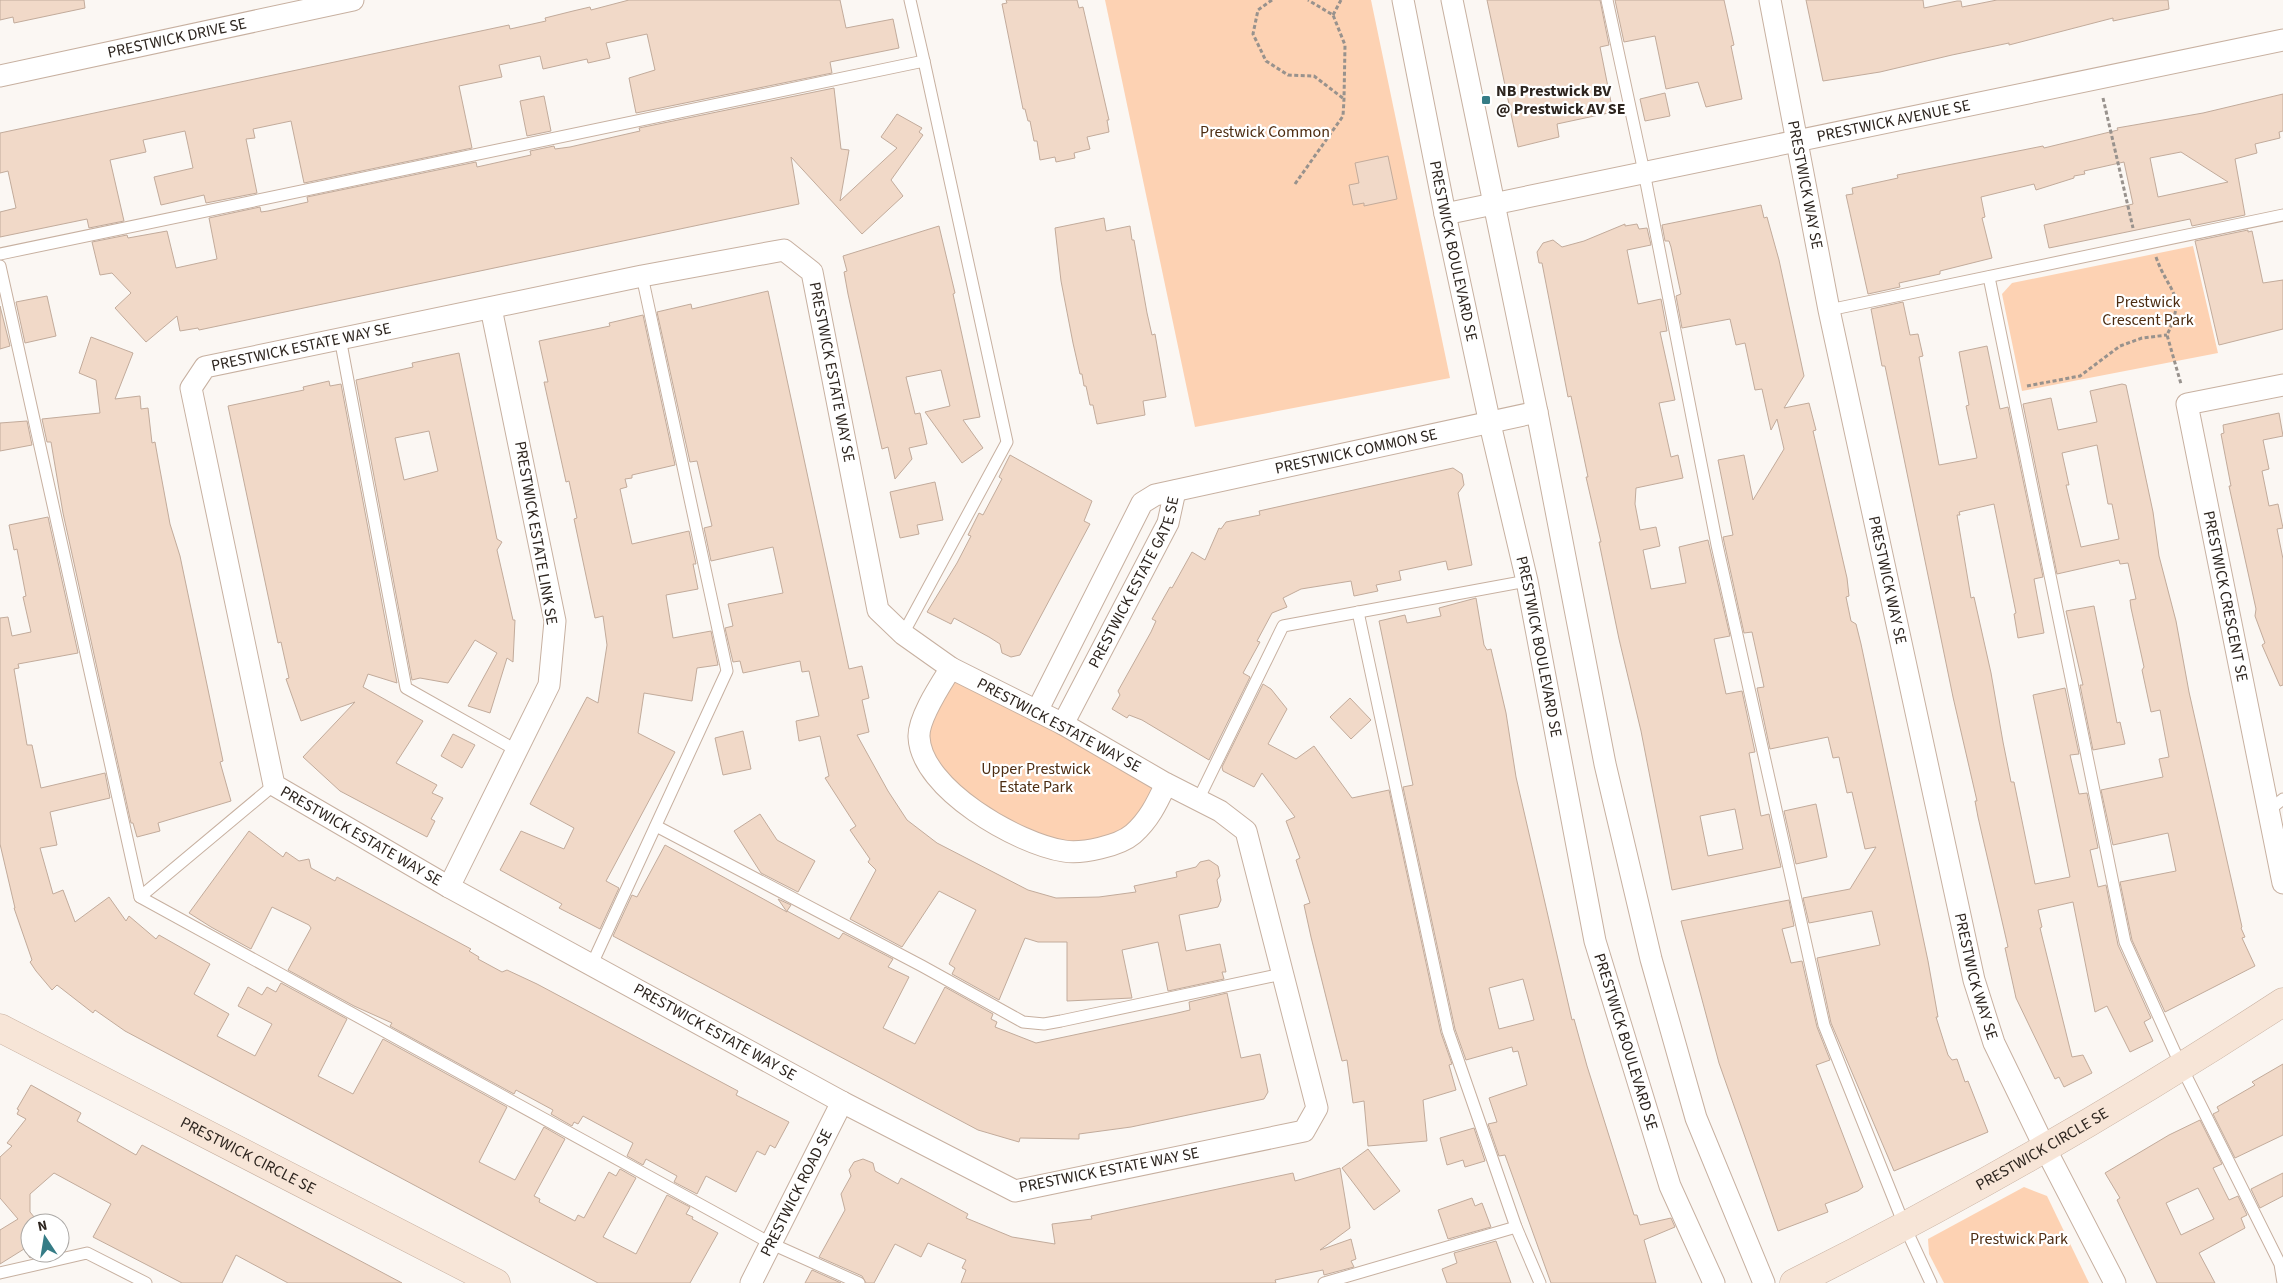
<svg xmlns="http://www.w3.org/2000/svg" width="2283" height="1283" viewBox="0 0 2283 1283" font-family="'Source Sans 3',sans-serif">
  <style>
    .green { fill: #fdd2b3 }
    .building { fill: #f1d9c8; stroke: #c2ab9b; fill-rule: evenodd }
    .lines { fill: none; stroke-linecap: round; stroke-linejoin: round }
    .lane-casing { stroke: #c7b0a0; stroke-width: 13 }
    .street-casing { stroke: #c7b0a0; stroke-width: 23 }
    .secondary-casing { stroke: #c7b0a0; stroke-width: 29 }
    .path { stroke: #98928d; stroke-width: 3; stroke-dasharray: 4 2.5; stroke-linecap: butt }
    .lane { stroke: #fff; stroke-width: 11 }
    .street { stroke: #fff; stroke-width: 21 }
    .secondary { stroke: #f7e5d7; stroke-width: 28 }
    .poi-dot { fill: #357c86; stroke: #fff; stroke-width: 2 }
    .labels { text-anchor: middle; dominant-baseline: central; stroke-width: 4.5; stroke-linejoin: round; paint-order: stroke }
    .street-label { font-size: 16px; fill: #2d251f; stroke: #fff }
    .poi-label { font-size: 16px; font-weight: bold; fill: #2d251f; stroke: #fff; text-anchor: start }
    .park-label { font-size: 16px; fill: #4c2c11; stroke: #fff }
  </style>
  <rect width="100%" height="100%" fill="#fbf7f3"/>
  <g class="green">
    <polygon points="1105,0 1371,0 1450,378 1195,427"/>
    <polygon points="2193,246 2218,353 2022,391 2002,294 2012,283"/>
    <polygon points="951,668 1163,782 1154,811 1101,849 1016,836 924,758 929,704"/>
    <polygon points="2024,1187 2047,1196 2089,1283 1944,1283 1929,1254 1928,1239"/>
  </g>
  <g class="building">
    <polygon points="0,0 84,0 85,8 14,23 13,17 0,20"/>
    <polygon points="629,0 840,0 846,28 893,19 899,48 830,62 832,73 636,113 629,78 655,70 647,34 606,43 610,58 588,63 587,59 543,69 540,56 499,65 502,77 459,86 472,148 304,183 291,121 253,129 255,138 246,139 257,193 206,203 204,195 161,205 154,177 193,168 185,131 143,140 146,152 110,160 124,221 89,228 87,219 0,237 0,212 16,208 8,171 0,173 0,133 509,25 510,29 546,21 545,18 573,11 590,7 591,10"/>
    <polygon points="1006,0 1077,0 1079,8 1083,7 1109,120 1107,120 1109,132 1087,137 1090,149 1074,153 1075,158 1056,162 1055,157 1040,160 1037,141 1034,141 1030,121 1028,121 1025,109 1023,109 1002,4 1007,3"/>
    <polygon points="1487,0 1600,0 1609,45 1600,47 1613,112 1557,124 1559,137 1518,147"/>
    <polygon points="1615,0 1724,0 1734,45 1731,46 1742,99 1706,107 1698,82 1666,89 1655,36 1624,42"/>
    <polygon points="1806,0 1923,0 1924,8 1957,1 1961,1 1962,7 1997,0 2168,0 2169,9 2113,21 2113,18 2009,45 2009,43 1952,55 1880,72 1823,81"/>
    <polygon points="834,88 841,149 849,150 840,201 897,148 881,137 897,114 922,128 919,132 923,135 891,180 903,196 862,234 791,157 799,204 199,330 198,328 180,331 177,316 146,342 115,308 131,293 112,273 100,275 92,242 127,235 128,238 167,231 176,268 217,259 209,218 260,207 261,212 268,211 308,202 307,197 476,162 477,167 531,155 530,151 554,146 555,149 570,147 640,131 639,128"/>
    <polygon points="1665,93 1670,116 1645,121 1640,99"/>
    <path d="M2283 94V131L2279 132 2280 138 2255 144 2257 153 2235 159 2245 215 2192 226 2190 219 2049 248 2044 225 2133 204 2124 162 2084 171 2085 174 2074 176V178L2036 190 2034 184 1981 197 1985 217 1982 218 1992 258 1940 271V274L1899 283 1900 287 1868 294 1846 195 1853 194 1852 188 1898 178 1897 175 2023 150 2043 146 2044 148 2118 130 2117 128 2203 113ZM2181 152 2228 182 2158 197 2150 158Z"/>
    <polygon points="544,96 551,131 527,136 520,101"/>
    <polygon points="1388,156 1397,199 1364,206 1364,203 1353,205 1349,185 1359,183 1355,163"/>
    <polygon points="1761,205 1764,218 1767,217 1779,260 1804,376 1784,408 1809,403 1816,430 1813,431 1847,578 1849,596 1846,597 1851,621 1856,624 1861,644 1928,961 1938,1017 1936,1017 1948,1055 1952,1060 1957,1059 1965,1082 1968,1081 1988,1132 1894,1171 1831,1023 1817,958 1880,945 1872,911 1809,923 1803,898 1850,889 1876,847 1865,849 1852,792 1847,793 1839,757 1833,758 1828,737 1770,749 1757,688 1764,687 1752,632 1744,633 1723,537 1733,535 1718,460 1744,455 1753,500 1784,449 1777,419 1771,430 1762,389 1755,390 1745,343 1736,345 1730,319 1682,328 1676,296 1681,294 1671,247 1669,241 1665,241 1662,225"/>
    <polygon points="1104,218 1106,231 1130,226 1132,240 1134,240 1147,313 1152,335 1155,334 1166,397 1143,401 1145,415 1097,424 1093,405 1090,405 1086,386 1084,386 1082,374 1080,374 1073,343 1061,281 1055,228"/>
    <path d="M1625 224V226L1637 224 1639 229 1647 228 1651 245 1627 250 1638 304 1661 299 1667 331 1660 332 1675 400 1659 403 1671 457 1678 455 1683 478 1636 488 1635 504 1640 530 1656 527 1660 546 1643 550 1651 589 1686 583 1679 547 1708 540 1730 636 1714 639 1726 694 1742 691 1755 752 1749 753 1761 816 1769 814 1781 867 1672 890 1641 731 1619 639 1599 542H1601L1586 477H1588L1571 396 1568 397 1542 263H1539L1537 252 1543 243 1553 240 1562 247 1584 241ZM1735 809 1743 849 1708 856 1700 816Z"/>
    <polygon points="939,226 955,293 953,294 980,417 963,420 983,448 962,463 925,412 950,406 941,370 906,377 915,414 920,413 927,444 909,448 912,459 895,479 888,447 882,449 848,294 844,272 847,271 843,256"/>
    <polygon points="2248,230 2248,232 2252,231 2263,283 2283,280 2283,329 2219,345 2195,241"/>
    <polygon points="768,291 849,669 862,666 869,698 862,700 869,732 857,735 888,791 907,820 937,843 1028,890 1056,898 1099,897 1136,892 1134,886 1177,877 1176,872 1196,867 1200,862 1209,860 1218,866 1220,876 1217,880 1221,900 1218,907 1179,915 1186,951 1220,944 1226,972 1222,972 1224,979 1168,991 1158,942 1122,950 1132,998 1067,1001 1067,942 1038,942 1025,938 999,1000 952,974 955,968 949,964 976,910 939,891 902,947 850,919 876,870 868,862 870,859 850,830 856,826 825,778 829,776 820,736 799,741 796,721 819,716 809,671 802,672 800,661 743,673 740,661 733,662 725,628 733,626 728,604 783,593 773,547 711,561 704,528 712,526 697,461 690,462 657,312 691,304 692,309"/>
    <polygon points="47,296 56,336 25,343 16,302"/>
    <polygon points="1903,302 1910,335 1918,334 1923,356 1919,357 1939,465 1977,458 1966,406 1969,405 1959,352 1987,346 2000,409 2008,407 2043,577 2034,579 2044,633 2018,638 2014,614 2016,613 1994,504 1959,512 1960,515 1957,515 1971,598 1974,597 1991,673 2003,742 2011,782 2014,782 2035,884 2070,877 2033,695 2065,688 2079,754 2070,755 2079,794 2087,793 2098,848 2090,850 2098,887 2106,885 2118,945 2151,1018 2144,1022 2153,1041 2130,1052 2107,1006 2095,1012 2073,902 2038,910 2042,927 2040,928 2072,1057 2083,1055 2092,1073 2064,1087 2059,1077 2055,1079 2016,998 2005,948 2008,947 1978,817 1975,801 1977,801 1953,697 1885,366 1882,366 1871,309"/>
    <polygon points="0,306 10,346 0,349"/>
    <polygon points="643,315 675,465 632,475 632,478 625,479 627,487 620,489 632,544 689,531 696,564 693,564 698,589 666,595 673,638 711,631 718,665 697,668 692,701 644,693 638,733 675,752 606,881 619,888 600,929 559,908 562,904 500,870 521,831 564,849 574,828 530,804 587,697 598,703 607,645 603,616 595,618 574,519 577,518 569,481 566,482 544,382 548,382 539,341 610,326 609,323"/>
    <polygon points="91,337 133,353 115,399 140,396 141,409 148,408 152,443 155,442 158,459 170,524 180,556 223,761 220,762 231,801 158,823 160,831 137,837 133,823 131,823 63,513 51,442 47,442 42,419 100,413 96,380 79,373"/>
    <path d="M459 353 497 539 502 542 497 550 513 620H515L513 662 507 658 490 713 468 706 497 653 475 640 448 683 420 678 412 680 356 380 413 367 412 363ZM429 431 438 471 404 480 395 438Z"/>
    <polygon points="329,381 330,386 341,384 397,683 368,674 363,687 423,721 396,763 437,785 432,793 443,798 431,819 435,821 427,837 340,791 303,757 355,702 301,721 286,679 289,678 281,642 278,643 228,406 304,390 303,387"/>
    <path d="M2122 384 2126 385 2153 512 2159 556 2176 621 2189 692 2242 927 2241 928 2245 937 2242 938 2255 966 2165 1012 2132 940 2120 882 2176 871 2168 833 2113 845 2101 790 2163 777 2159 759 2169 757 2160 710 2151 712 2142 670 2144 667 2131 608 2130 600 2136 599 2128 563 2120 564 2119 560 2057 574 2023 404 2051 398 2058 430 2097 422 2090 391ZM2097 445 2108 504H2112L2119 539 2081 547 2066 485H2069L2062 453Z"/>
    <polygon points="2279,413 2283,436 2263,440 2269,469 2262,471 2269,506 2278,504 2283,528 2277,529 2283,559 2283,685 2280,686 2262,645 2265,643 2255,616 2256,609 2229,486 2231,486 2221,434 2224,433 2223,425"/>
    <polygon points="27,421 32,445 0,451 0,423"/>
    <polygon points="1010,455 1092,501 1084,521 1090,524 1020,655 1011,657 1002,653 1000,644 989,637 954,618 951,624 927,612 957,563 971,536 968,535 979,513 983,515 1002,479 999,477"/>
    <polygon points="1453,468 1462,474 1464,485 1458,493 1472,565 1448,570 1446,561 1399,571 1401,580 1376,585 1378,591 1354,596 1351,581 1301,589 1283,598 1287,607 1272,613 1257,641 1260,642 1243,673 1250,677 1209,760 1142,720 1129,715 1127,718 1112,709 1120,695 1118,691 1151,632 1156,621 1152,619 1170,587 1172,588 1192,552 1205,560 1219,528 1221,529 1226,522 1260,515 1259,511"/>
    <polygon points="935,482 943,520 917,525 919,534 900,538 890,492"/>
    <polygon points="48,517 78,653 18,664 19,668 14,669 27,745 32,745 41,788 105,773 110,798 50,812 57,845 40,848 53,894 63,890 75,922 109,897 126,921 129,916 156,939 159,935 210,964 194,994 229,1014 217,1036 255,1056 272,1024 238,1006 248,987 262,995 267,987 276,992 281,983 347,1019 318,1076 353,1094 383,1039 507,1107 479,1162 515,1180 544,1127 565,1139 534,1196 540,1199 539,1202 575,1221 578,1215 584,1218 609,1172 616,1176 620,1169 636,1178 603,1237 636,1254 667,1195 690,1207 686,1214 693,1217 692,1219 718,1233 690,1283 598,1283 125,1031 95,1010 93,1013 57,985 52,990 36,971 30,962 32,960 14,908 15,908 0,844 0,618 8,617 12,636 31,632 23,597 26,596 17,549 14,550 9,525"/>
    <path d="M1476 598 1484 645 1487 650 1491 649 1506 713 1516 777 1572 1020 1574 1019 1587 1066 1634 1215H1637L1640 1225 1671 1218 1675 1227 1644 1240 1656 1283H1551L1505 1155 1499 1156 1488 1124 1497 1122 1489 1098 1527 1085 1518 1051 1513 1052 1512 1047 1466 1060 1455 1029 1403 787 1413 785 1379 621 1405 615 1407 623 1441 616 1439 608ZM1523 979 1534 1020 1499 1029 1489 988Z"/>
    <polygon points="2094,606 2117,723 2120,722 2125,744 2093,750 2080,685 2083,685 2066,611"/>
    <polygon points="1263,684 1271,689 1287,709 1268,744 1296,759 1314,746 1352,798 1389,790 1441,1033 1452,1064 1449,1065 1456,1090 1423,1100 1427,1141 1368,1146 1364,1101 1353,1103 1347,1060 1342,1061 1311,937 1304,905 1310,903 1296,860 1300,858 1286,821 1295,817 1262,773 1254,787 1223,771 1222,767"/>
    <polygon points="1350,698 1371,720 1351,739 1330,717"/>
    <polygon points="743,731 751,769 723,775 715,738"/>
    <polygon points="453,734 475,745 462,768 441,756"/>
    <polygon points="1816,804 1827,857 1796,864 1784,811"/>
    <polygon points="760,814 777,840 815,861 798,892 761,873 734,831"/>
    <polygon points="249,831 283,857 286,852 299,861 309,859 311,868 335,881 337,877 471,949 469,951 479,957 478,959 502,972 507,970 537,984 738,1091 736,1095 789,1122 775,1148 770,1145 765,1155 757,1151 736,1192 706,1176 697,1194 674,1182 677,1176 646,1159 643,1165 627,1156 633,1143 583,1116 578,1124 574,1122 572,1126 551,1114 553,1110 516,1090 514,1094 390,1026 392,1023 354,1006 288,970 311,928 309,925 272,907 251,949 211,927 189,913"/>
    <polygon points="665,845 787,912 778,899 791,905 787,911 839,939 843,933 893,959 888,967 909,977 883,1028 915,1044 945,987 993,1014 991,1019 997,1022 995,1027 1036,1043 1173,1014 1190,1010 1189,1002 1227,993 1241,1058 1260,1054 1268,1092 1264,1099 1131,1127 1079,1134 1079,1139 1020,1138 1019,1142 978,1130 613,936 632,895 637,897"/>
    <polygon points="1789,900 1794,926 1782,929 1791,963 1802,961 1817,1027 1830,1060 1816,1065 1863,1187 1858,1191 1825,1204 1828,1212 1778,1231 1719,1063 1681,921"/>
    <polygon points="2283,1064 2283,1135 2235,1158 2213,1114 2219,1111 2217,1107 2255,1085 2252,1082"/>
    <polygon points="31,1085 81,1113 77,1121 136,1155 142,1145 402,1283 288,1283 236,1255 222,1283 182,1283 93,1237 111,1204 54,1173 30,1194 30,1212 39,1223 30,1223 30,1253 38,1253 30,1258 24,1249 0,1264 0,1230 18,1219 0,1198 0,1157 12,1146 7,1143 26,1119 17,1114 19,1110 17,1109"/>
    <path d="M2200 1120 2222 1164 2213 1168 2229 1200 2238 1196 2247 1215 2241 1218 2245 1228 2199 1253 2215 1283H2157L2117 1200 2120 1198 2105 1173 2169 1135ZM2198 1188 2214 1219 2181 1235 2166 1203Z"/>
    <polygon points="1474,1128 1485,1161 1465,1167 1463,1160 1447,1165 1440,1138"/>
    <polygon points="1368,1149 1400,1191 1374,1210 1342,1168"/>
    <polygon points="863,1159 873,1163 875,1171 898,1184 901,1178 968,1214 966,1218 1012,1237 1055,1244 1052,1224 1092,1219 1091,1216 1293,1173 1295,1181 1340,1168 1350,1228 1320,1250 1351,1239 1356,1259 1351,1261 1354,1267 1324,1275 1323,1270 1275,1280 1276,1283 961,1283 966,1270 962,1268 966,1260 928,1243 921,1257 895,1244 874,1283 866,1283 862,1276 819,1257 845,1210 841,1194 851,1176 849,1170 854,1162"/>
    <polygon points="2283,1173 2283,1196 2260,1208 2251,1189"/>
    <polygon points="1472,1198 1475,1206 1482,1203 1491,1227 1448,1239 1438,1210"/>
    <polygon points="1496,1241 1511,1283 1447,1283 1442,1269 1457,1263 1454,1253"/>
    <polygon points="812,1270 841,1283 805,1283"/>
  </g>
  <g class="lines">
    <g class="lane-casing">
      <g id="lane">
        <polyline points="910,0 924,61"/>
        <polyline points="1607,0 1644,172 1717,545 1824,1025 1905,1227 1931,1283"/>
        <polyline points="0,254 924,61 1007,442 903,634"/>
        <polyline points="0,266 140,897 772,1244 859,1283"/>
        <polyline points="1989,277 2125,942 2182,1068 2280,1264 2283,1283"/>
        <polyline points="1829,310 2283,215"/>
        <polyline points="340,338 406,688 516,750"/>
        <polyline points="1358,612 1448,1031 1516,1227 1540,1283"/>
        <polyline points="1198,800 1283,626 1527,581"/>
        <polyline points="2268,811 2283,799"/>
        <polyline points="656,826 922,966 1023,1022 1044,1024 1061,1021 1282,974"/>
        <polyline points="140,897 274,785"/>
        <polyline points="592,964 727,671 642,276"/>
        <polyline points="0,1273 87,1253 146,1283"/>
        <polyline points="1324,1283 1516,1227"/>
      </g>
    </g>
    <g class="street-casing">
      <g id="street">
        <path id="s1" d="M1403 0 1445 214 1490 424 1527 581 1595 941 1670 1186 1714 1283"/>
        <polyline points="1452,0 1537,412 1605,764 1651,959 1696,1118 1764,1283"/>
        <path id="s2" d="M1770 0 1829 310 1974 980 1994 1043 2045 1148 2115 1283"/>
        <path id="s3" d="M0 76 353 0"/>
        <path id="s4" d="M1445 214 2283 40"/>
        <polygon points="784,250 812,272 878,610 903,634 951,668 1063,724 1163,782 1220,811 1246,831 1317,1108 1304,1131 1015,1191 842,1102 449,887 274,785 191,388 205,367 642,276"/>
        <path id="s5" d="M2283 385 2187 404 2283 883"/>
        <path d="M951 668C941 684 918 718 919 737 921 789 1018 844 1064 851 1082 854 1119 846 1133 834 1149 820 1157 803 1166 784"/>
        <path id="s6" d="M1037 711 1142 503 1155 495 1537 412"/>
        <path id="s7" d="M1063 724 1168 523 1175 491"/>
        <polyline points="449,887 549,685 555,621 491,308"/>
        <path id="s8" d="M751 1283 842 1102"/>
      </g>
    </g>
    <g class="secondary-casing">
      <g id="secondary">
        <path id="s9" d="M0 1028 496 1283"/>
        <path id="s10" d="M1794 1283C1962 1199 2125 1105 2283 1002"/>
      </g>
    </g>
    <g class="path">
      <polyline points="1272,0 1258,10 1253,34 1266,61 1288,75 1314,76 1344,99"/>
      <polyline points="1333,15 1341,0"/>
      <polyline points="2103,98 2133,228"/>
      <polyline points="1295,184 1343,116 1344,99 1345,45 1333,15 1308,0"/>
      <path d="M2156 257C2169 294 2187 293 2167 335L2181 384"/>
      <polyline points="2027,386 2080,376 2120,346 2142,338 2167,335"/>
    </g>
    <use href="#lane" class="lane"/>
    <use href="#street" class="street"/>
    <use href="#secondary" class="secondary"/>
  </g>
  <rect class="poi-dot" x="1481" y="95" width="10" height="10" rx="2.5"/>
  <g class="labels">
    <g class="street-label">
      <text stroke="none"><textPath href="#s3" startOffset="181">PRESTWICK DRIVE SE</textPath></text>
      <text stroke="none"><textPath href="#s4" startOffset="458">PRESTWICK AVENUE SE</textPath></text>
      <text stroke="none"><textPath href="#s2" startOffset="188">PRESTWICK WAY SE</textPath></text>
      <text stroke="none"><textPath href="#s1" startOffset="256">PRESTWICK BOULEVARD SE</textPath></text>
      <text transform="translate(301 347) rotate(-12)">PRESTWICK ESTATE WAY SE</text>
      <text transform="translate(832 372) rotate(79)">PRESTWICK ESTATE WAY SE</text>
      <text stroke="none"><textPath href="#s6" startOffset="454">PRESTWICK COMMON SE</textPath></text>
      <text transform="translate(536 533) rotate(80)">PRESTWICK ESTATE LINK SE</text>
      <text stroke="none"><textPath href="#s2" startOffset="592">PRESTWICK WAY SE</textPath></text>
      <text stroke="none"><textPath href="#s7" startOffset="159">PRESTWICK ESTATE GATE SE</textPath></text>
      <text stroke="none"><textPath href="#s5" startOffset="294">PRESTWICK CRESCENT SE</textPath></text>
      <text stroke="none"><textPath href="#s1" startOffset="661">PRESTWICK BOULEVARD SE</textPath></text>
      <text transform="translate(1059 725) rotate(28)">PRESTWICK ESTATE WAY SE</text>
      <text transform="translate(361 836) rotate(30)">PRESTWICK ESTATE WAY SE</text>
      <text stroke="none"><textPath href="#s2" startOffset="998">PRESTWICK WAY SE</textPath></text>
      <text transform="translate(715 1032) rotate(29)">PRESTWICK ESTATE WAY SE</text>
      <text stroke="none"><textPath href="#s1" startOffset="1066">PRESTWICK BOULEVARD SE</textPath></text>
      <text stroke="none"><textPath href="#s10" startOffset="282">PRESTWICK CIRCLE SE</textPath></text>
      <text stroke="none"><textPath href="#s9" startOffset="279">PRESTWICK CIRCLE SE</textPath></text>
      <text transform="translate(1109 1170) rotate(-11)">PRESTWICK ESTATE WAY SE</text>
      <text stroke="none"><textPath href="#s8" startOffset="101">PRESTWICK ROAD SE</textPath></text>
    </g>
    <g class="poi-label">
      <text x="1496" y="91">NB Prestwick BV<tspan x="1496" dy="18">@ Prestwick AV SE</tspan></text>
    </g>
    <g class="park-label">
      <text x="1265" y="132">Prestwick Common</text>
      <text x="2148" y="302">Prestwick<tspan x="2148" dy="18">Crescent Park</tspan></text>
      <text x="1036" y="769">Upper Prestwick<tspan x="1036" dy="18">Estate Park</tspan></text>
      <text x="2019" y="1239">Prestwick Park</text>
    </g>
  </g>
  <g transform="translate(45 1238) rotate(348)"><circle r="24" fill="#ffffff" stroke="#aba8a5"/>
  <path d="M0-4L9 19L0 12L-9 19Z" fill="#357c86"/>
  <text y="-8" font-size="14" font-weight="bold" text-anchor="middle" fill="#2d251f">N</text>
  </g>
</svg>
